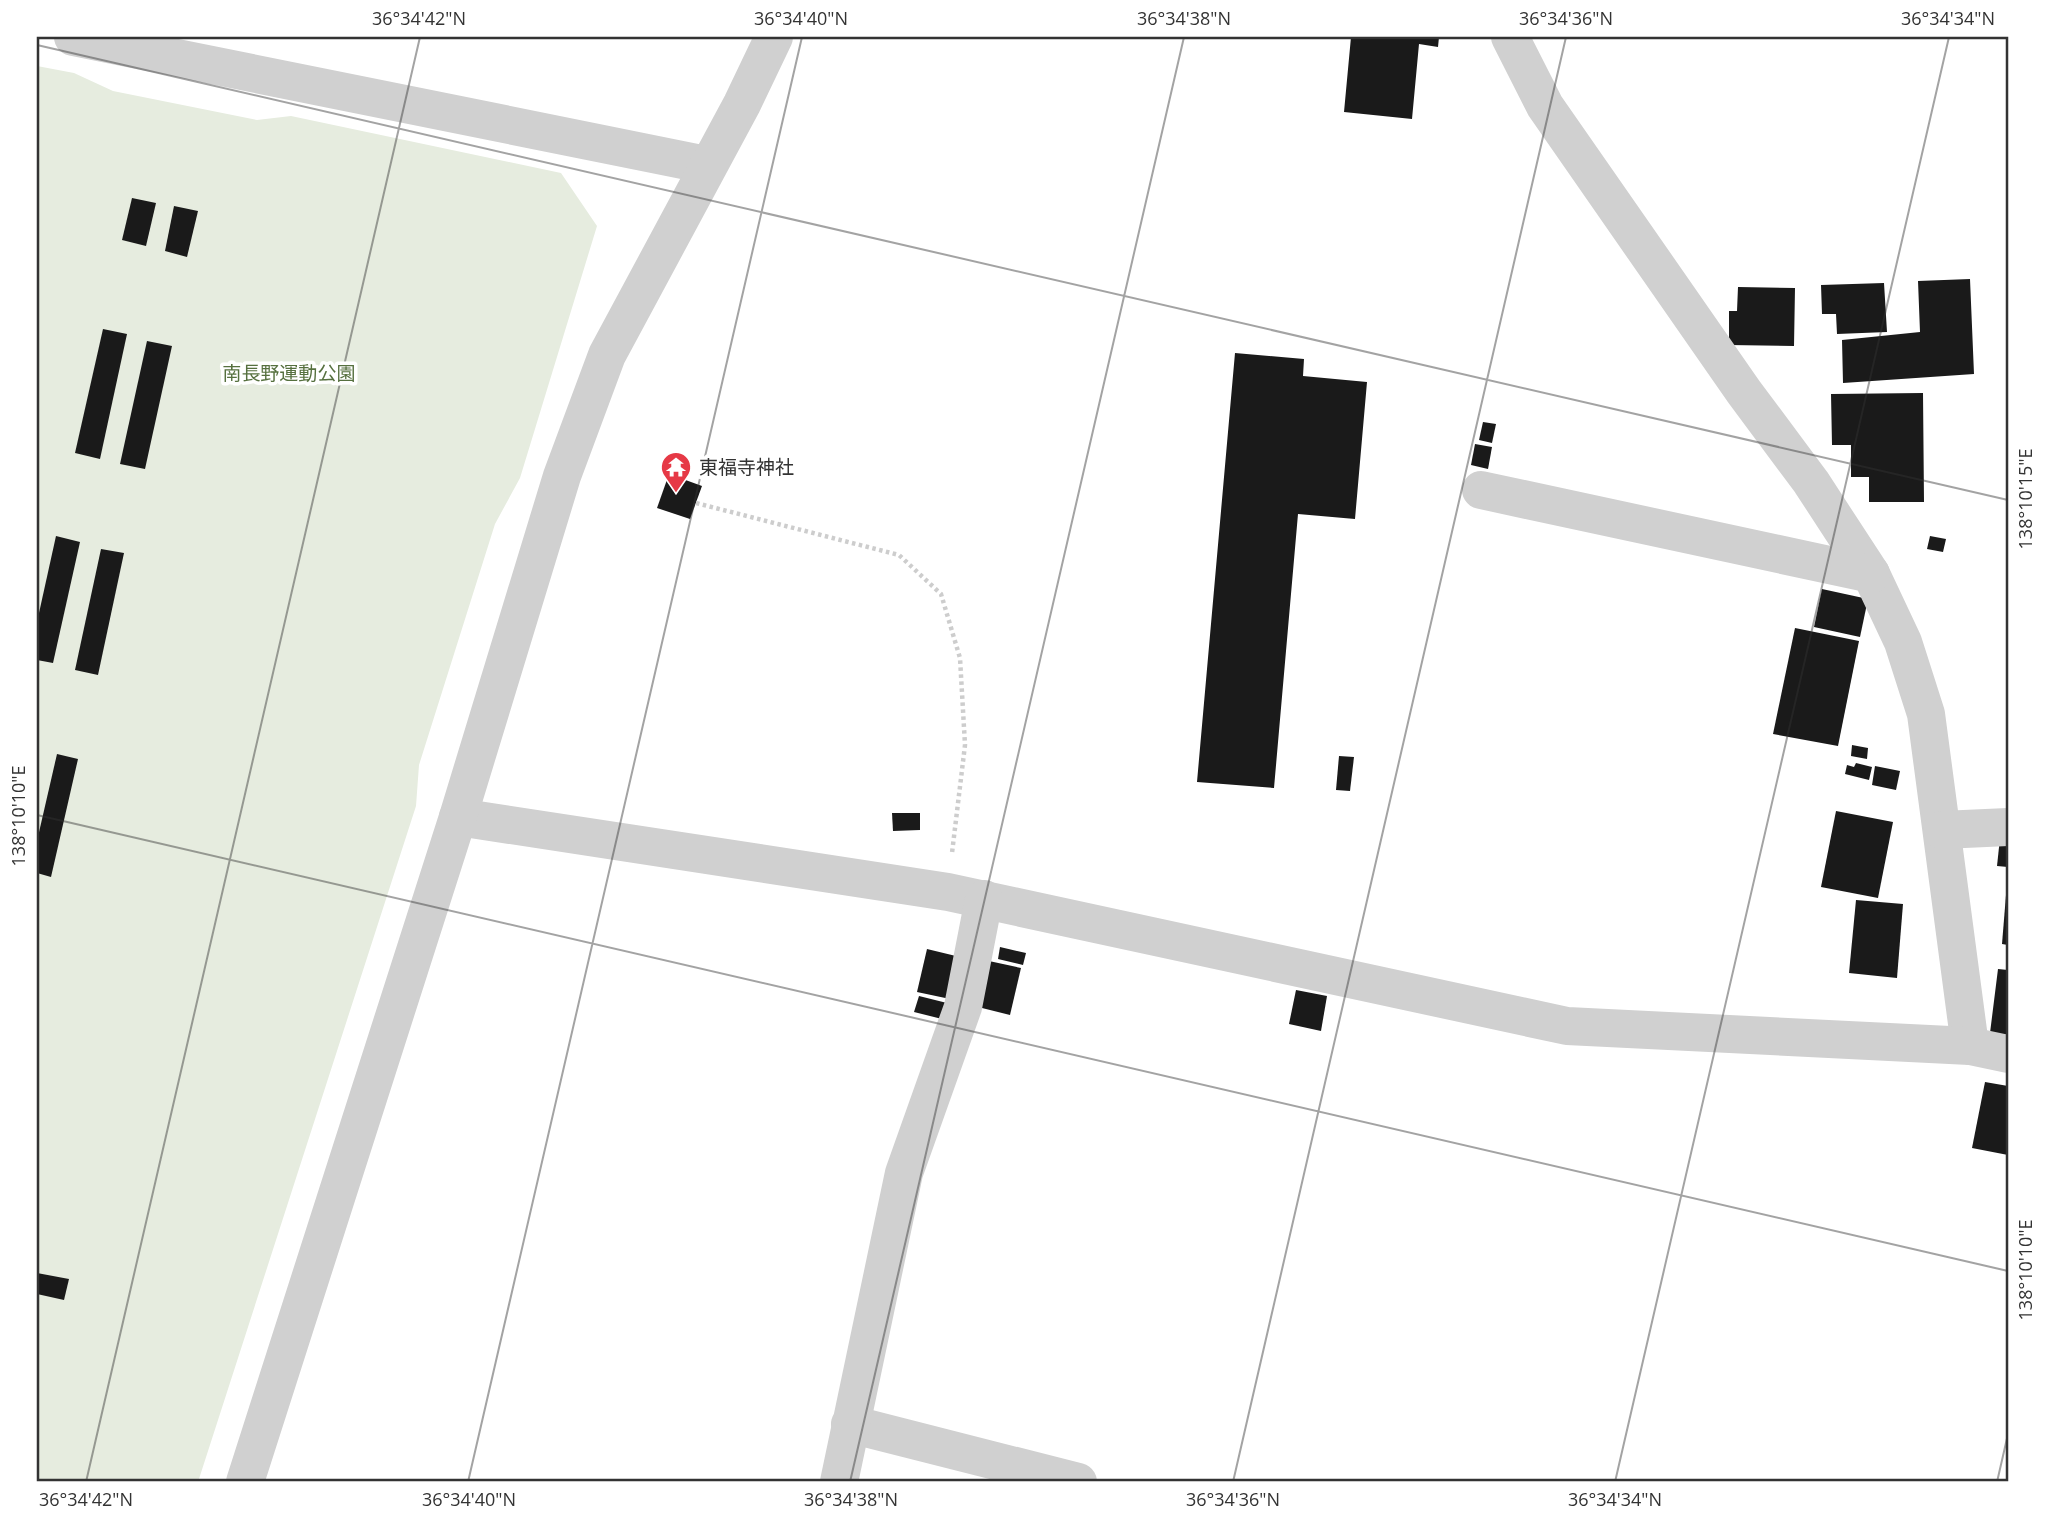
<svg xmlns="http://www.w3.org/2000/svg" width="2045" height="1519" viewBox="0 0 2045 1519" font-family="'Open Sans','Noto Sans JP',sans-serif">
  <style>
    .green { fill: #e6ecdf }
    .building { fill: #1a1a1a }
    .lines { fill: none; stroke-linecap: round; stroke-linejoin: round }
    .path { stroke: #cdcdcd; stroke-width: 4.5; stroke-dasharray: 3.5 3.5; stroke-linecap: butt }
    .minor { stroke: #d0d0d0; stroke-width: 38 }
    .ticks { fill: none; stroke: #333; stroke-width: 2; stroke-opacity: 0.45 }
    .labels { text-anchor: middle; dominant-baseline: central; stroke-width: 7; stroke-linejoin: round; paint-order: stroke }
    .park-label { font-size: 19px; fill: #56703f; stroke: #fff }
    .poi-label { font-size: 19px; fill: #333; stroke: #fff; text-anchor: start }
    .neatline { fill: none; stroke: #333; stroke-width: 2.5 }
    .ticks-label { font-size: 18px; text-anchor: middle; fill: #333 }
  </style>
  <rect width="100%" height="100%" fill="#fff"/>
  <polygon class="green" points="37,66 74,73 113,91 257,120 291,116 561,173 597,226 520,478 495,524 419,765 416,806 198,1482 37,1482"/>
  <g class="building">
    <polygon points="1351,37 1439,37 1438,47 1419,44 1412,119 1344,112"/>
    <polygon points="132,198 156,203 146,246 122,240"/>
    <polygon points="174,206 198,211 187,257 165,251"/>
    <polygon points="1970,279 1974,374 1843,383 1842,340 1920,332 1918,281"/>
    <polygon points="1884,283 1887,332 1837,334 1836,314 1822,314 1821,285"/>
    <polygon points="1738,287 1795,288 1794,346 1729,345 1729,311 1737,311"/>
    <polygon points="103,329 127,334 100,459 75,453"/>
    <polygon points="147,341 172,346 145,469 120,464"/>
    <polygon points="1235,353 1304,359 1303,376 1367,382 1355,519 1298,514 1274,788 1197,782"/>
    <polygon points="1923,393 1924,502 1869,502 1869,477 1851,477 1851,445 1832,445 1831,394"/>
    <polygon points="1483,422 1496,424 1492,443 1479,440"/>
    <polygon points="1475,444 1492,447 1488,469 1471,465"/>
    <polygon points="669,474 702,486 690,519 657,508"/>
    <polygon points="56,536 80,542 53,663 37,660 37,622"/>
    <polygon points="1930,536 1946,539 1943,552 1927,549"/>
    <polygon points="101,549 124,553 98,675 75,670"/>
    <polygon points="1822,589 1868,599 1860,637 1814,627"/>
    <polygon points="1795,628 1859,641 1838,746 1773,734"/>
    <polygon points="1852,745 1868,748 1867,759 1851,756"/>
    <polygon points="57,754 78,759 51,877 37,873 37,841"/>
    <polygon points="1339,756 1354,757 1350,791 1336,790"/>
    <polygon points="1856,763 1872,767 1869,780 1845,774 1847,765 1854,767"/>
    <polygon points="1875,766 1900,771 1896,790 1872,785"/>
    <polygon points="1836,811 1893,822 1878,898 1821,887"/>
    <polygon points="892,813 920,813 920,830 893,831"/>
    <polygon points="2000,838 2008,838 2008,867 1997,866"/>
    <polygon points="2006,895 2008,895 2008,945 2002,944"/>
    <polygon points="1856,900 1903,904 1897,978 1849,973"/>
    <polygon points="1000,947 1026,953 1023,965 998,959"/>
    <polygon points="927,949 960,957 950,999 917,992"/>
    <polygon points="989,961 1021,968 1010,1015 978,1007"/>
    <polygon points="1998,969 2008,970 2008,1035 1990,1033"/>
    <polygon points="1296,990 1327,996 1321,1031 1289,1024"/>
    <polygon points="919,996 947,1003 942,1019 914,1012"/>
    <polygon points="1985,1082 2008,1086 2008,1155 1972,1148"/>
    <polygon points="37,1273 69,1279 64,1300 37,1294"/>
  </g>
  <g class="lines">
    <polyline class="path" points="696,503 899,555 941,594 960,658 965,745 952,853"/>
    <g class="minor">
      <polyline points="73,37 707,165"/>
      <polyline points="1510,37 1545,106 1744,392 1811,482 1871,574 1903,642 1926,714 1970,1046"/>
      <polyline points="1481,490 1871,574"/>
      <polyline points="458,817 948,892 1567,1026 1970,1046 2008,1054"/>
      <polyline points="1942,830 2008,827"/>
      <polyline points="850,1424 1078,1482"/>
      <polyline points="245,1482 458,817 562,476 607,355 742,104 774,37"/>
      <polyline points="839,1482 904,1173 963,1007 984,899"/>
    </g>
  </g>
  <path class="ticks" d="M37 39V37M37 45 2008 500M37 815 2008 1271M86 1482 420 37M468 1482 802 37M850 1482 1184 37M1233 1482 1566 37M1615 1482 1949 37M1997 1482 2008 1434"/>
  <defs>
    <g id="temple-pin" transform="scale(1.575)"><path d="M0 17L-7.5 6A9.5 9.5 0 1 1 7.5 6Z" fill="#e63946" stroke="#fff"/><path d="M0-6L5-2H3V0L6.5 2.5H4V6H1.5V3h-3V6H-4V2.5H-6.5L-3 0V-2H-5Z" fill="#fff"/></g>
  </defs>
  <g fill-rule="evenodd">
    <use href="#temple-pin" x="676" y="467"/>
  </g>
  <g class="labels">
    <g class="park-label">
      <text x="289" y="373">南長野運動公園</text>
    </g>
    <g class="poi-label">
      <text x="699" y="467">東福寺神社</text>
    </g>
  </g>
  <rect width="2045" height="1519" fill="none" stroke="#ffffff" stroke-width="77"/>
  <rect x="38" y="38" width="1969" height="1442" class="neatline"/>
  <g class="ticks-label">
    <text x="419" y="25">36°34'42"N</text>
    <text x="801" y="25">36°34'40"N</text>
    <text x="1184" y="25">36°34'38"N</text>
    <text x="1566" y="25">36°34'36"N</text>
    <text x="1948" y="25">36°34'34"N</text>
    <text transform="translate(2026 499) rotate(-90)" y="6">138°10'15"E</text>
    <text transform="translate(19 816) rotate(-90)" y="6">138°10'10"E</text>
    <text transform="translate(2026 1270) rotate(-90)" y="6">138°10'10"E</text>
    <text x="86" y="1506">36°34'42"N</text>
    <text x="469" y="1506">36°34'40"N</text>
    <text x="851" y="1506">36°34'38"N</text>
    <text x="1233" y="1506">36°34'36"N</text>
    <text x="1615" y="1506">36°34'34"N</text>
  </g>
</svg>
